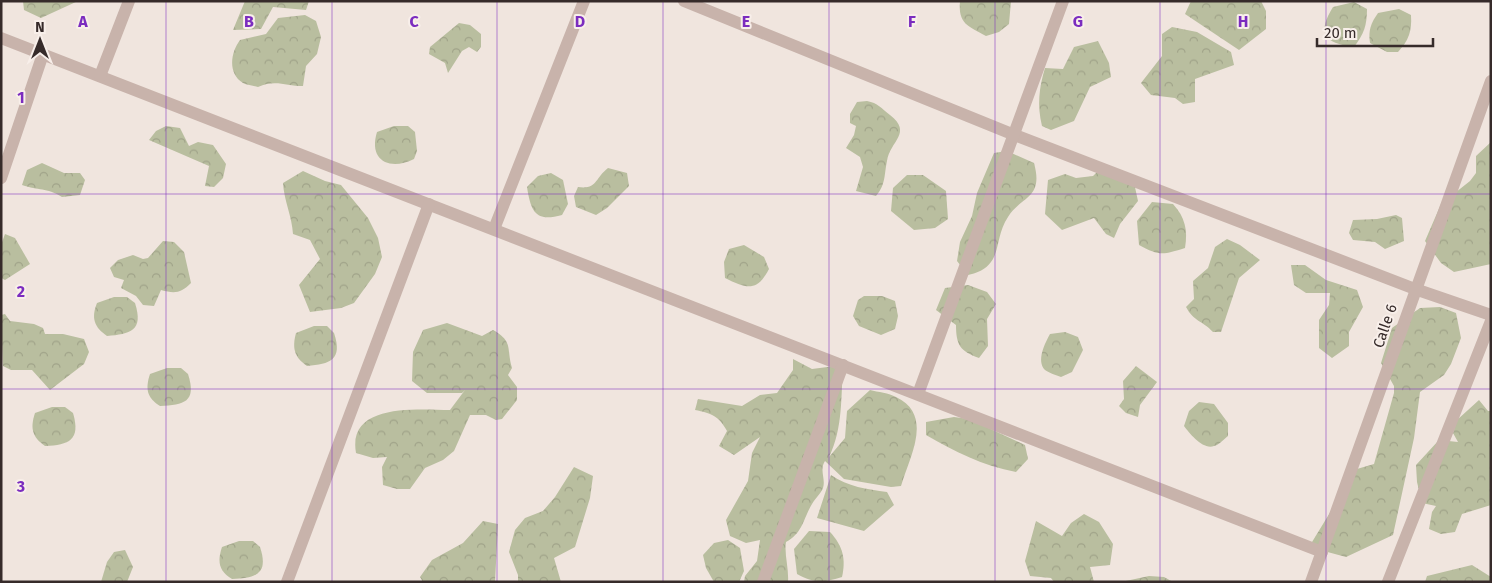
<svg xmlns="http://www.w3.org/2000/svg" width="1492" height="583" viewBox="0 0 1492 583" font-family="'Fira Sans',sans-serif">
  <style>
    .forest { fill: url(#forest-crowns) }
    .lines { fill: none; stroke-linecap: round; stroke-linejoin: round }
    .minor { stroke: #c8b3ab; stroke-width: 12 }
    .grid { fill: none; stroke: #7b2cbf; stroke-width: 1; stroke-opacity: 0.55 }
    .labels { text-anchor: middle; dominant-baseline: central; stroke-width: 4; stroke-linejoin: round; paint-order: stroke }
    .street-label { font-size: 15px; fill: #362b2a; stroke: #f8efea }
    .grid-label { font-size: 16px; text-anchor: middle; font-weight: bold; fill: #7b2cbf; stroke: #f8efea; stroke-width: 4; stroke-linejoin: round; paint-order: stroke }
  </style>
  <defs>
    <pattern id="forest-crowns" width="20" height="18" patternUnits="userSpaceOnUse" patternTransform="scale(1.25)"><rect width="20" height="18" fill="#b9be9f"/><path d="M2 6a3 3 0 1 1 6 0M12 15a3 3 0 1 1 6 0" fill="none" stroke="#a0a389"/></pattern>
  </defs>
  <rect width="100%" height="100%" fill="#f0e5de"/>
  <g class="forest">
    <polygon points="23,1 78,1 41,18 24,10"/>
    <polygon points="245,1 309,1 306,10 273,7 261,29 233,30"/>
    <path d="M960 1H1011L1009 24 999 32 986 36C968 26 958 24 960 1Z"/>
    <polygon points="1191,1 1261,1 1266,11 1266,29 1239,50 1185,14"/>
    <path d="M1354 2 1367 9C1367 25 1364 34 1354 47 1323 43 1317 33 1333 7Z"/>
    <path d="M1399 9 1411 15C1412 31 1409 40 1398 52H1387L1370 43C1368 30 1371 23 1378 13Z"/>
    <path d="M305 15 316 21 321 37 317 54 306 66 303 86C286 86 275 79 258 87 254 86 247 85 243 83 227 73 231 52 240 40L266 34 278 18Z"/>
    <polygon points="459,23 470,25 481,34 481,47 477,52 469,47 462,51 448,73 445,63 429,54 430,47"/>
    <polygon points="1172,27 1197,32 1231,52 1234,65 1195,79 1195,102 1183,104 1175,98 1151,95 1141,83 1162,56 1162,34"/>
    <path d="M1098 41 1109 63 1111 77 1090 87 1074 121 1051 130 1042 126C1037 105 1039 88 1045 68L1063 69 1074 47Z"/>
    <path d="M867 101C878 103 881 108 890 115 913 133 890 141 887 161 884 175 886 184 876 196L856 191 863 167 860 157 846 148 854 135 856 126 850 123V114L857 102Z"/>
    <polygon points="166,126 180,128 189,146 198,142 213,145 226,164 223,178 214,187 205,186 209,166 149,140 156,131"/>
    <path d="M394 126H408L415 132 417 151 414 159C390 171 368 161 377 132Z"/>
    <polygon points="1491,142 1491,264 1454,272 1441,263 1425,241 1441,204 1470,181 1476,173 1476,156"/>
    <path d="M1007 151 1034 163C1044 199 1021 196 1008 217 992 241 1005 267 968 275L957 261 960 242 972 216 977 193 994 153Z"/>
    <path d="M42 163 64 173H80L85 180 80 195 62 197C46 187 39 191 22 185L27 170Z"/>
    <path d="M608 168 627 173 629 186 607 208 596 215 576 207 574 196 578 187C597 190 595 178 608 168Z"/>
    <polygon points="1100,169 1133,178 1138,201 1120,224 1114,238 1106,234 1094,218 1062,230 1045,214 1048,180 1065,174 1076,178 1093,176"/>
    <path d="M303 171 325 181 341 185 368 218 378 238 382 257 375 274 354 303 341 308 310 312 299 285 320 259 310 240 293 234C292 216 284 201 283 183Z"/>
    <path d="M551 173 563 180 568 204 562 215C536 222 531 213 527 187L538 176Z"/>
    <polygon points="907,175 923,175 946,191 948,219 935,228 914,230 891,211 893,188"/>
    <path d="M1152 202 1173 204C1185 217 1188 230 1185 248 1163 255 1159 256 1139 245L1137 221Z"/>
    <polygon points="1396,215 1402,218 1404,241 1385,249 1375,242 1353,240 1349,233 1353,220 1377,219"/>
    <polygon points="5,234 15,238 30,264 5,280 1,278 1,245"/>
    <path d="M1227 239 1240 245 1260 260 1239 278 1221 332H1213C1202 320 1194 322 1186 307L1194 299 1193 281 1208 268 1215 247Z"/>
    <path d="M163 241 174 242 184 252 191 283C181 293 175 294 161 290L154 306 143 305 136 296 121 288 124 280 114 277 110 268 118 260 133 255 143 259 148 258Z"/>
    <path d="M744 245 764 257 769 269C757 292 747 289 725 278L724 262 729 249Z"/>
    <polygon points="1291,265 1305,265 1326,280 1357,290 1363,307 1349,332 1349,346 1332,358 1319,348 1319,320 1329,305 1330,293 1306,293 1294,285"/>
    <path d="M968 285 987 292 996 304 987 319 988 346 979 358C960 351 956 345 956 325L936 310 945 288Z"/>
    <polygon points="864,296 882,296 895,301 898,316 895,329 881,335 859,326 853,316 858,300"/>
    <path d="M114 297H127L135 303C144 331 130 334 107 336 94 327 91 318 97 303Z"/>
    <polygon points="1440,307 1456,313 1461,338 1451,364 1444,375 1420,392 1414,438 1393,535 1346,557 1309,547 1334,506 1350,471 1374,464 1394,393 1394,386 1381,363 1392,328 1420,308"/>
    <polygon points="5,314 10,321 34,324 43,328 45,334 63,334 84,339 89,352 84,364 50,390 32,370 11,370 3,366 1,315"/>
    <path d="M447 323 482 336 493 330C514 342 506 348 512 368L508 375 517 387V400L502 419 496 420 486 415H470L454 451 443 460 425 468 410 489H397L383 485 382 467 387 457 373 458 356 453C347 402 419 410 450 410L465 390 462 393H427L412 381 413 352 423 330Z"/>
    <path d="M314 326H327L334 333C343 360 330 364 307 366 294 357 292 348 296 333Z"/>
    <path d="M1065 332 1078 337 1083 350 1072 372 1061 377C1056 375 1049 373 1045 370 1036 361 1045 343 1050 334Z"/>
    <path d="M793 359 812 369 843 365C841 396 843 429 829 457L845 438 847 411 870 390C878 392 889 393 896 397 934 415 910 456 901 486L891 487 844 479 825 461C819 470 826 479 823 488 821 493 815 499 812 504 803 519 803 533 786 542 784 554 789 568 788 582H744L745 576 757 561 760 540 746 543 730 536 726 520 748 481 752 453 760 437 734 455 719 446 727 431C719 416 711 413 695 410L698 399 742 406 760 395 777 393 793 370Z"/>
    <polygon points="1136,366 1157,382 1140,405 1138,417 1126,413 1119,406 1124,399 1123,381"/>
    <path d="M167 368H181L188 374C197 402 184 405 160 406 147 398 145 389 150 374Z"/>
    <polygon points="1479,400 1488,411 1491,411 1491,505 1462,514 1455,532 1441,534 1429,529 1432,512 1436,506 1422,503 1417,482 1416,465 1439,440 1458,442 1453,433 1457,420"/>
    <path d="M1199 402 1214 404 1228 423V436C1224 439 1219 445 1214 446 1203 450 1190 434 1184 426L1189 411Z"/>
    <path d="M52 407H65L73 413C81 440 69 445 45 446 32 437 30 428 35 413Z"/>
    <path d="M954 417 969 419 1025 445 1028 459 1016 472C983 466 954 451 926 435V422Z"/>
    <polygon points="574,467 593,476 590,498 575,547 554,558 561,582 518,582 518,575 509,552 515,530 525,518 543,511 555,497"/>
    <path d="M831 475C848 487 867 489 887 492L894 505 864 531 817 518Z"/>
    <polygon points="1084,514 1099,522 1113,544 1110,565 1090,567 1094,582 1054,582 1051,578 1030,576 1025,561 1036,521 1062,536 1071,523"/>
    <polygon points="483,521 498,524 495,582 423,582 420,577 432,560 463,543"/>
    <path d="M809 531 830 532C843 546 846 559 842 577 824 583 813 583 797 574L794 549Z"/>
    <polygon points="728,540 740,548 744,571 739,582 714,582 706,568 703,555 714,543"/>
    <path d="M239 541H253L260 547C269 574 256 578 232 579 219 571 217 562 222 547Z"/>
    <polygon points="125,550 133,567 127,582 101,582 107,562 114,552"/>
    <polygon points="1472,565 1491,577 1491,582 1425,582 1427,576"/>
    <polygon points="1149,576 1164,577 1173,582 1121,582"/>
  </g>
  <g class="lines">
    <g class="minor">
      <polyline points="684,1 1012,134 1415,289 1491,315"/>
      <polyline points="1,38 1322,552"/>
      <polyline points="100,76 129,1"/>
      <polyline points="1,178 43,54"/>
      <polyline points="494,229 584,1"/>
      <polyline points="918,394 1063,1"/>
      <polyline points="287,582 429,204"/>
      <polyline points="763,582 843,365"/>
      <polyline points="1311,582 1491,81"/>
      <polyline points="1388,582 1491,321"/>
    </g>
  </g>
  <path class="grid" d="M166 1V582M332 1V582M497 1V582M663 1V582M829 1V582M995 1V582M1160 1V582M1326 1V582M1 194H1491M1 389H1491"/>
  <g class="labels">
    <g class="street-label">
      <text transform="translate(1385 326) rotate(-71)">Calle 6</text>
    </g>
  </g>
  <g class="grid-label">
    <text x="83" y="27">A</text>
    <text x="249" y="27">B</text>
    <text x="414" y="27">C</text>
    <text x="580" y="27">D</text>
    <text x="746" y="27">E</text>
    <text x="912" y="27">F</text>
    <text x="1078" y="27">G</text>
    <text x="1243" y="27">H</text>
    <text x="21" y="103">1</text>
    <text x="21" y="297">2</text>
    <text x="21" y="492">3</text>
  </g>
  <rect width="1492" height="583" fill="none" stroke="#362b2a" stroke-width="5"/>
  <g transform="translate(40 40)" stroke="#f8efea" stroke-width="4" paint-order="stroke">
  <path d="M0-4L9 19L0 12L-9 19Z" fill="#362b2a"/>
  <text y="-8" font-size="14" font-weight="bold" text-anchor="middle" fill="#362b2a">N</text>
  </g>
  <path d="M1317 38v8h116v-8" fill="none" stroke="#362b2a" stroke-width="2.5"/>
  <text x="1324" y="38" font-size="15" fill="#362b2a" stroke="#f8efea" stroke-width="4" paint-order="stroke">20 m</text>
</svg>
